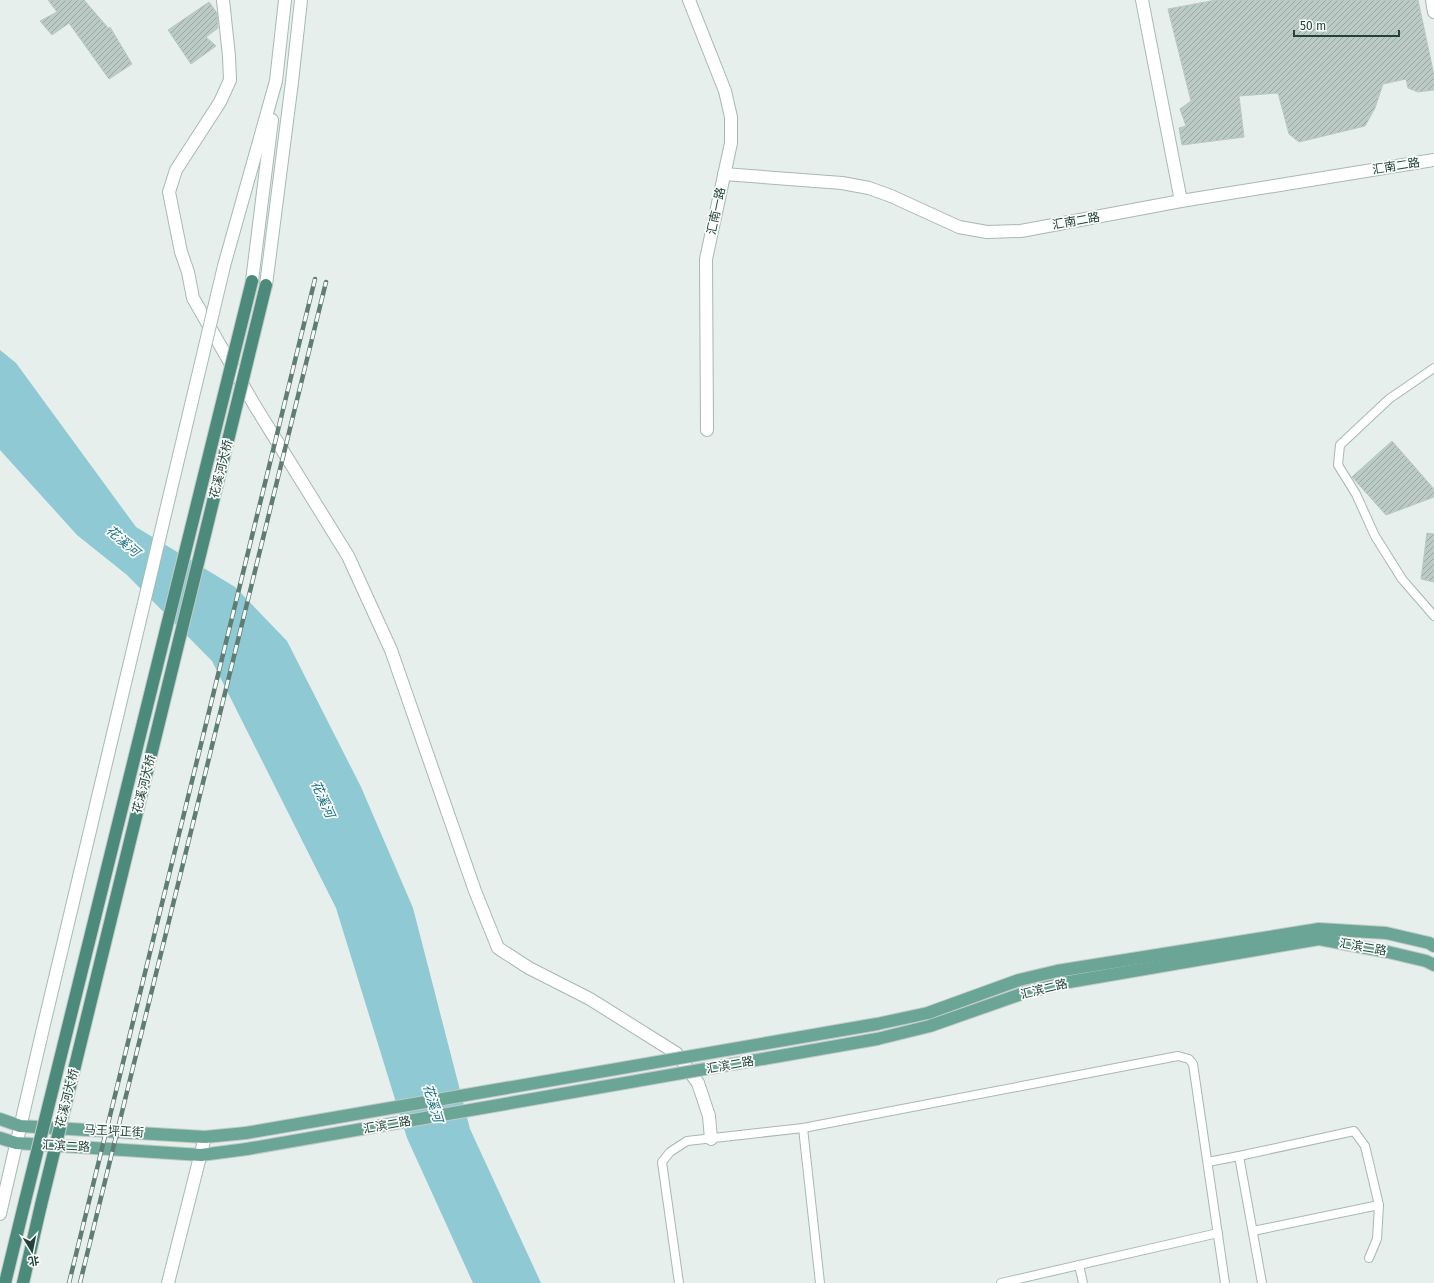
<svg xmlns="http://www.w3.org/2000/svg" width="1434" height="1283" viewBox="0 0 1434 1283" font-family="'Fira Sans','Noto Sans SC',sans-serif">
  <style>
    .water { fill: #8ec9d4 }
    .building { fill: url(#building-hatch); stroke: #b8c9c2 }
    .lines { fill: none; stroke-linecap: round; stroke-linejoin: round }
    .service-casing { stroke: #a8b8b2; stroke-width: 10 }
    .minor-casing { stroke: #a8b8b2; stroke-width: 14 }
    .secondary-casing { stroke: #a4bbb3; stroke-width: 14 }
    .primary-casing { stroke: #c2cac8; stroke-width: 14 }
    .trunk-casing { stroke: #c2cac8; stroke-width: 14 }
    .service { stroke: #fff; stroke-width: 8 }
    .minor { stroke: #fff; stroke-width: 12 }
    .secondary { stroke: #fff; stroke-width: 12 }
    .primary { stroke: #6aa596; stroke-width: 12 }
    .trunk { stroke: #4c8a7c; stroke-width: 12 }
    .rail-casing { stroke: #5f7d75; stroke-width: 4.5 }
    .rail { stroke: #f7fbf9; stroke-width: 3; stroke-dasharray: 9; stroke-linecap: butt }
    .secondary-bridge-casing { stroke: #a4bbb3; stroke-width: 14; stroke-linecap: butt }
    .primary-bridge-casing { stroke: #c2cac8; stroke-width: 14; stroke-linecap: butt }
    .trunk-bridge-casing { stroke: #c2cac8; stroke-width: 14; stroke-linecap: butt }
    .secondary-bridge { stroke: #fff; stroke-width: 12 }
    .primary-bridge { stroke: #6aa596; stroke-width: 12 }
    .trunk-bridge { stroke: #4c8a7c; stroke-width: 12 }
    .labels { text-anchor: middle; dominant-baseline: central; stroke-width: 3.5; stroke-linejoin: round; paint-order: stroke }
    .street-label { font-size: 12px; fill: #24423a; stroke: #f7fbf9 }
    .water-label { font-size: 13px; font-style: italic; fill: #1c6f80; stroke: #f7fbf9 }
  </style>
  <defs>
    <pattern id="building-hatch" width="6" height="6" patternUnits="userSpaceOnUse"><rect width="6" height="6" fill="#bbcac4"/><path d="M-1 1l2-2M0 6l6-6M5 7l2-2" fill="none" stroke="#98a6a0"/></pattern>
  </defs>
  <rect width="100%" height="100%" fill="#e6efeb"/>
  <polygon class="water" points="0,350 16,363 136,527 235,587 287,641 361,787 413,908 470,1129 541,1283 473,1283 407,1138 336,908 212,661 127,575 77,535 0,450"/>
  <g class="building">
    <polygon points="48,0 84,0 109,29 110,27 132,64 109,79 69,23 52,35 40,21 57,12"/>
    <polygon points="1216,0 1418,0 1434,75 1434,90 1418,92 1408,88 1406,79 1383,84 1375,108 1365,126 1299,142 1289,134 1278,93 1239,96 1244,137 1182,145 1179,128 1186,126 1180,109 1191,101 1168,9"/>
    <polygon points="209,2 217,13 218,28 206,37 216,46 191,64 168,30"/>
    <polygon points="1392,441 1434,489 1434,497 1386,515 1352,477"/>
    <polygon points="1427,533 1434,534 1434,582 1421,579"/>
  </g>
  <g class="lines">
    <g class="service-casing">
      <g id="service">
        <polyline points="1434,368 1389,399 1340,445 1338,465 1356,494 1375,536 1402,579 1434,616"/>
        <polyline points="803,1128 820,1283"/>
        <polyline points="1239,1156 1262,1283"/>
        <polyline points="1208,1162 1239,1156 1354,1131 1365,1146 1379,1205 1377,1239 1369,1258"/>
        <polyline points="1253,1231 1379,1205"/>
        <polyline points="1079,1265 1083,1283"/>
        <polyline points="679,1283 662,1162 670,1152 687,1141 803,1128 1178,1056 1189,1059 1193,1064 1225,1283"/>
        <polyline points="1001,1283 1218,1233"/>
      </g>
    </g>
    <g class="minor-casing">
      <g id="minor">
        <polyline points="223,0 229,56 230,80 220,102 176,170 169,192 181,252 188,272 193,298 255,406 348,556 391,650 475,891 498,948 529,968 590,999 676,1053 698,1083 709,1116 711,1139"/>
        <polyline points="689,0 725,91 731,117 731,143 706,259 707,430"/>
        <polyline points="1142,0 1181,201"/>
        <polyline points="1432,0 1434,12"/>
        <polyline points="724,174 842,183 869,188 891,196 959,227 987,232 1021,231 1181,201 1434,160"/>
      </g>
    </g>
    <g class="secondary-casing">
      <g id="secondary">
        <polyline points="224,266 276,81 285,0"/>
        <polyline points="252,281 272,120"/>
        <polyline points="266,285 292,82 301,0"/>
        <polyline points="0,1214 41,1037"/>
        <polyline points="168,1283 205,1137"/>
      </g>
    </g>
    <g class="primary-casing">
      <g id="primary">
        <polyline points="877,1024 928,1013 1019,980 1057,971 1319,929 1386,933 1429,943 1434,946"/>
        <polyline points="877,1039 930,1026 1024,993 1063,983 1319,939 1388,952 1426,961 1434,965"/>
        <polyline points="0,1119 20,1126 205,1137 246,1133"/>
        <polyline points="0,1138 16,1143 201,1155 247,1149"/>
      </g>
    </g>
    <g class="trunk-casing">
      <g id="trunk">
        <polyline points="5,1283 25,1201"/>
        <polyline points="23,1283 41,1205"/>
      </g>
    </g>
    <use href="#service" class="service"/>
    <use href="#minor" class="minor"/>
    <use href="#secondary" class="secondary"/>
    <use href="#primary" class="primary"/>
    <use href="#trunk" class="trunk"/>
    <g class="rail-casing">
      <g id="rail">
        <polyline points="69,1283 315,279"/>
        <polyline points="80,1283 326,282"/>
      </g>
    </g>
    <use href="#rail" class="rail"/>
    <g class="secondary-bridge-casing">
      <polyline id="secondary-bridge" points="41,1037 224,266"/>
    </g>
    <g class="primary-bridge-casing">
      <g id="primary-bridge">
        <polyline points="246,1133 877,1024"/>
        <polyline points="247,1149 877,1039"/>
      </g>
    </g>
    <g class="trunk-bridge-casing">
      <g id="trunk-bridge">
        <polyline points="25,1201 252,281"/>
        <polyline points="41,1205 266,285"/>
      </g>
    </g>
    <use href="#secondary-bridge" class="secondary-bridge"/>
    <use href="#primary-bridge" class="primary-bridge"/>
    <use href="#trunk-bridge" class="trunk-bridge"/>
  </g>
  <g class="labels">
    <g class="street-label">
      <text transform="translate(1396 166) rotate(-9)">汇南二路</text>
      <text transform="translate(716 211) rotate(-78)">汇南一路</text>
      <text transform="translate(1076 221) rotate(-10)">汇南二路</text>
      <text transform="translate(221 469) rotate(-76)">花溪河大桥</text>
      <text transform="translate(144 784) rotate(-76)">花溪河大桥</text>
      <text transform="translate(1363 947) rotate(10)">汇滨二路</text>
      <text transform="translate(1044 989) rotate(-14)">汇滨二路</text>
      <text transform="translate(730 1065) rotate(-10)">汇滨二路</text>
      <text transform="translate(67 1098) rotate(-76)">花溪河大桥</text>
      <text transform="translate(387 1125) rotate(-10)">汇滨二路</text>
      <text transform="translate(114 1131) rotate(3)">马王坪正街</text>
      <text transform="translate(66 1146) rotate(3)">汇滨二路</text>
    </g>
    <g class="water-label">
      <text transform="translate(123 541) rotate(41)">花溪河</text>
      <text transform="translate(323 799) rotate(66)">花溪河</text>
      <text transform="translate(433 1103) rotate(73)">花溪河</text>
    </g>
  </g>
  <g transform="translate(32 1251) rotate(170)" stroke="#f7fbf9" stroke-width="3" paint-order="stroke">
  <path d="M0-3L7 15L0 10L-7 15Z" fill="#24423a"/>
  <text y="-6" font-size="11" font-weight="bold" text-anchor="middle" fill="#24423a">北</text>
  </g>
  <path d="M1294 30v6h105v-6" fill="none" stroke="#24423a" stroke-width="2"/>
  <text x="1300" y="30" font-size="12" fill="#24423a" stroke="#f7fbf9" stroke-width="3" paint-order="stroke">50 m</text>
</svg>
